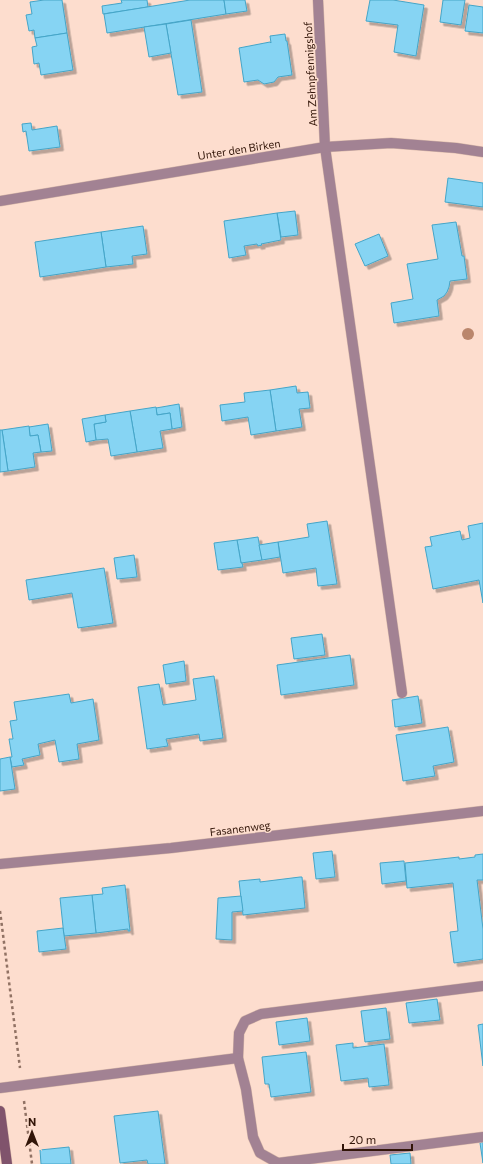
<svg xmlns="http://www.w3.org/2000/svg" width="483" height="1164" viewBox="0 0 483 1164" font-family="Commissioner,sans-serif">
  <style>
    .building { fill: #86d4f3; stroke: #44a5c8; filter: url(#shadow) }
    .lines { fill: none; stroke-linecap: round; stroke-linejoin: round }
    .lane-casing { stroke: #d8b9aa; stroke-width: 11 }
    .street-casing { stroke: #d8b9aa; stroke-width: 11 }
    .secondary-casing { stroke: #d8b9aa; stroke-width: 11 }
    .path { stroke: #917264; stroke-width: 2.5; stroke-dasharray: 3 3; stroke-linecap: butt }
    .lane { stroke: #a28293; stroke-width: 10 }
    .street { stroke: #a28293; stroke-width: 10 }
    .secondary { stroke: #80536c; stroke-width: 10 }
    .tree { fill: #ba866c }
    .labels { text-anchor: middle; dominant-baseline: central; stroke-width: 3; stroke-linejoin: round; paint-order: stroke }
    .street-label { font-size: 11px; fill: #321508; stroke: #fdddce }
  </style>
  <defs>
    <filter id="shadow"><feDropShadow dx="3.5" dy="3.5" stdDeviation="0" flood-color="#0004"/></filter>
  </defs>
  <rect width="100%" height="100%" fill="#fdddce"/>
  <g class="building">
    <polygon points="44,0 62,0 67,33 35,38 34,30 29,31 26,15 32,14 30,2"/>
    <polygon points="121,0 147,0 148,7 103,14 102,6 122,3"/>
    <polygon points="190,0 224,0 226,14 107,33 104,14"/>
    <polygon points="224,0 245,0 247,11 226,14"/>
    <polygon points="370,0 393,0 424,5 416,56 394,52 398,25 366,21"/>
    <polygon points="443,0 465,0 461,25 440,22"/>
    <polygon points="469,5 483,7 483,33 465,31"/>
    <polygon points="191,20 202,92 178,95 166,24"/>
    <polygon points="166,24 171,53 149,57 144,27"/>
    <polygon points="67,33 73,70 41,75 39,63 34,64 32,47 37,46 35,38"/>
    <polygon points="285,34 286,41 287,41 292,75 278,77 274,82 264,84 258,80 244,82 239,48 270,42 271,43 270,36"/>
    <polygon points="31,123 32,130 57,126 60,147 29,151 26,131 23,132 22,124"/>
    <polygon points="448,178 483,183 483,207 445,202"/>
    <polygon points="295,211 298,235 281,237 277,213"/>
    <polygon points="277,213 281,240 261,244 262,245 258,246 257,244 244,246 246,255 229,258 224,221"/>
    <polygon points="456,222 462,256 464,256 467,279 450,281 449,287 447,292 444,296 437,300 439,316 394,323 391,303 413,299 407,264 438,259 432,225"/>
    <polygon points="143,226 147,254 132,256 133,264 106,267 101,232"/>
    <polygon points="101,232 106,267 40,277 35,242"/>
    <polygon points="379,234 388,256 365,266 355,244"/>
    <polygon points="296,386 297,393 308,392 310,408 299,409 302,427 276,431 270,390"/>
    <polygon points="270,390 276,431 251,435 248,417 222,421 220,405 245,402 244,393"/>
    <polygon points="179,404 182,427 172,429 170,413 157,415 156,408"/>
    <polygon points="156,407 157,415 170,413 172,429 160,431 163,448 137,452 130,411"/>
    <polygon points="130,411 137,452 111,456 108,439 96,440 94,424 106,422 105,415"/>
    <polygon points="105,415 106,422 94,424 96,440 86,442 82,419"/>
    <polygon points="48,424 52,451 41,452 38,435 30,436 29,427"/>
    <polygon points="29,426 30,436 38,435 41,452 33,453 35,467 8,471 2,430"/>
    <polygon points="0,430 2,430 8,471 0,472"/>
    <polygon points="327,521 337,584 318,586 316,568 283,573 278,542 309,537 307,524"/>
    <polygon points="483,523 483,603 479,580 433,589 425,547 432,546 430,537 460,531 462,540 470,538 468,526"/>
    <polygon points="258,537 262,560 241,563 237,540"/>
    <polygon points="237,540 241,563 242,563 243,567 218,570 214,543"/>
    <polygon points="278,542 280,557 262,560 259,545"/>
    <polygon points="134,555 137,577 117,579 114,558"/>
    <polygon points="104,568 113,623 78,628 72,593 29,600 26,580"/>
    <polygon points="322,634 325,655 294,659 291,638"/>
    <polygon points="350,655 354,685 281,695 277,665"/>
    <polygon points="184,661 186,681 166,684 163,665"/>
    <polygon points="214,676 223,738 200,741 199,734 166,739 168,746 147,749 138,687 159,684 163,705 196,700 193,679"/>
    <polygon points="69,694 71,703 93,699 99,740 77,744 79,759 59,762 55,740 38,744 40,755 22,759 24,765 12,767 10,757 12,757 9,739 13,739 10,721 17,720 14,702"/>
    <polygon points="418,696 422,723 395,727 392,700"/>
    <polygon points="448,727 454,762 433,766 435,776 403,781 396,735"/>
    <polygon points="10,757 15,789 0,791 0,759"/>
    <polygon points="332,851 335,877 316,879 313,853"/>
    <polygon points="483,854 483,880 477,880 483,929 483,959 454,963 450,932 458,931 453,883 407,888 405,863 459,857 459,859 475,857 475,855"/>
    <polygon points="403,861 404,861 406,881 382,884 380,863"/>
    <polygon points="300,877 302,877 305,908 243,915 239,881 260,879 260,882"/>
    <polygon points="125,885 130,931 128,931 128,929 96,933 92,895 103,894 102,888"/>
    <polygon points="92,895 96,933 64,936 60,898"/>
    <polygon points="241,896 243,911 232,912 232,940 216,939 218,898"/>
    <polygon points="63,928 66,949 39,952 37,931"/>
    <polygon points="437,999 440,1020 409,1023 406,1003"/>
    <polygon points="386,1008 390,1039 365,1042 361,1011"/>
    <polygon points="307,1018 310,1041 279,1045 276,1022"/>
    <polygon points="483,1024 483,1066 478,1025"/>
    <polygon points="353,1043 353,1048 384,1044 389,1085 369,1087 368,1078 341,1081 336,1045"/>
    <polygon points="306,1052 311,1092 271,1097 269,1084 265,1084 262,1057"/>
    <polygon points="158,1111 165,1164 148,1164 147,1160 120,1163 114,1116"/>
    <polygon points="483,1142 483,1163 480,1143"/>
    <polygon points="69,1147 71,1164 41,1164 40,1150"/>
    <polygon points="410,1153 411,1164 391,1164 390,1155"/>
  </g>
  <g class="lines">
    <g class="lane-casing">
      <g id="lane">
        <polyline points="325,147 402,693"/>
        <polyline points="483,986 261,1014 245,1021 239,1033 238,1058 246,1089 253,1137 260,1153 278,1163 483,1137"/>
        <polyline points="0,1088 238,1058"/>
      </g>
    </g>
    <g class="street-casing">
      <g id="street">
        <polyline points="318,0 325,147"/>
        <polyline points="0,201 325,147 391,143 456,148 483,152"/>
        <polyline points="0,864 171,848 483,811"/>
      </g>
    </g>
    <g class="secondary-casing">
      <polyline id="secondary" points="0,1111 7,1164"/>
    </g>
    <g class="path">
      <polyline points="0,911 20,1068"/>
      <polyline points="24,1101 32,1164"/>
    </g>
    <use href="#lane" class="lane"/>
    <use href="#street" class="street"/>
    <use href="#secondary" class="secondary"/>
  </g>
  <circle class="tree" cx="468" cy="334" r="6"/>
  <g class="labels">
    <g class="street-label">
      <text transform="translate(310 74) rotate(-93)">Am Zehnpfennigshof</text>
      <text transform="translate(239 149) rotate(-9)">Unter den Birken</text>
      <text transform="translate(240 828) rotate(-7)">Fasanenweg</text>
    </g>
  </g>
  <g transform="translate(32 1132)" stroke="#fdddce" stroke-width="3" paint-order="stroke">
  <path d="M0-3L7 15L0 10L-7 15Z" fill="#321508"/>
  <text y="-6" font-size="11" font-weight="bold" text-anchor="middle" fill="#321508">N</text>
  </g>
  <path d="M343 1144v6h69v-6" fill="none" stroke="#321508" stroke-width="2"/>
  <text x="349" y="1144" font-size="12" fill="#321508" stroke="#fdddce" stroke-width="3" paint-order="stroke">20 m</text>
</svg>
